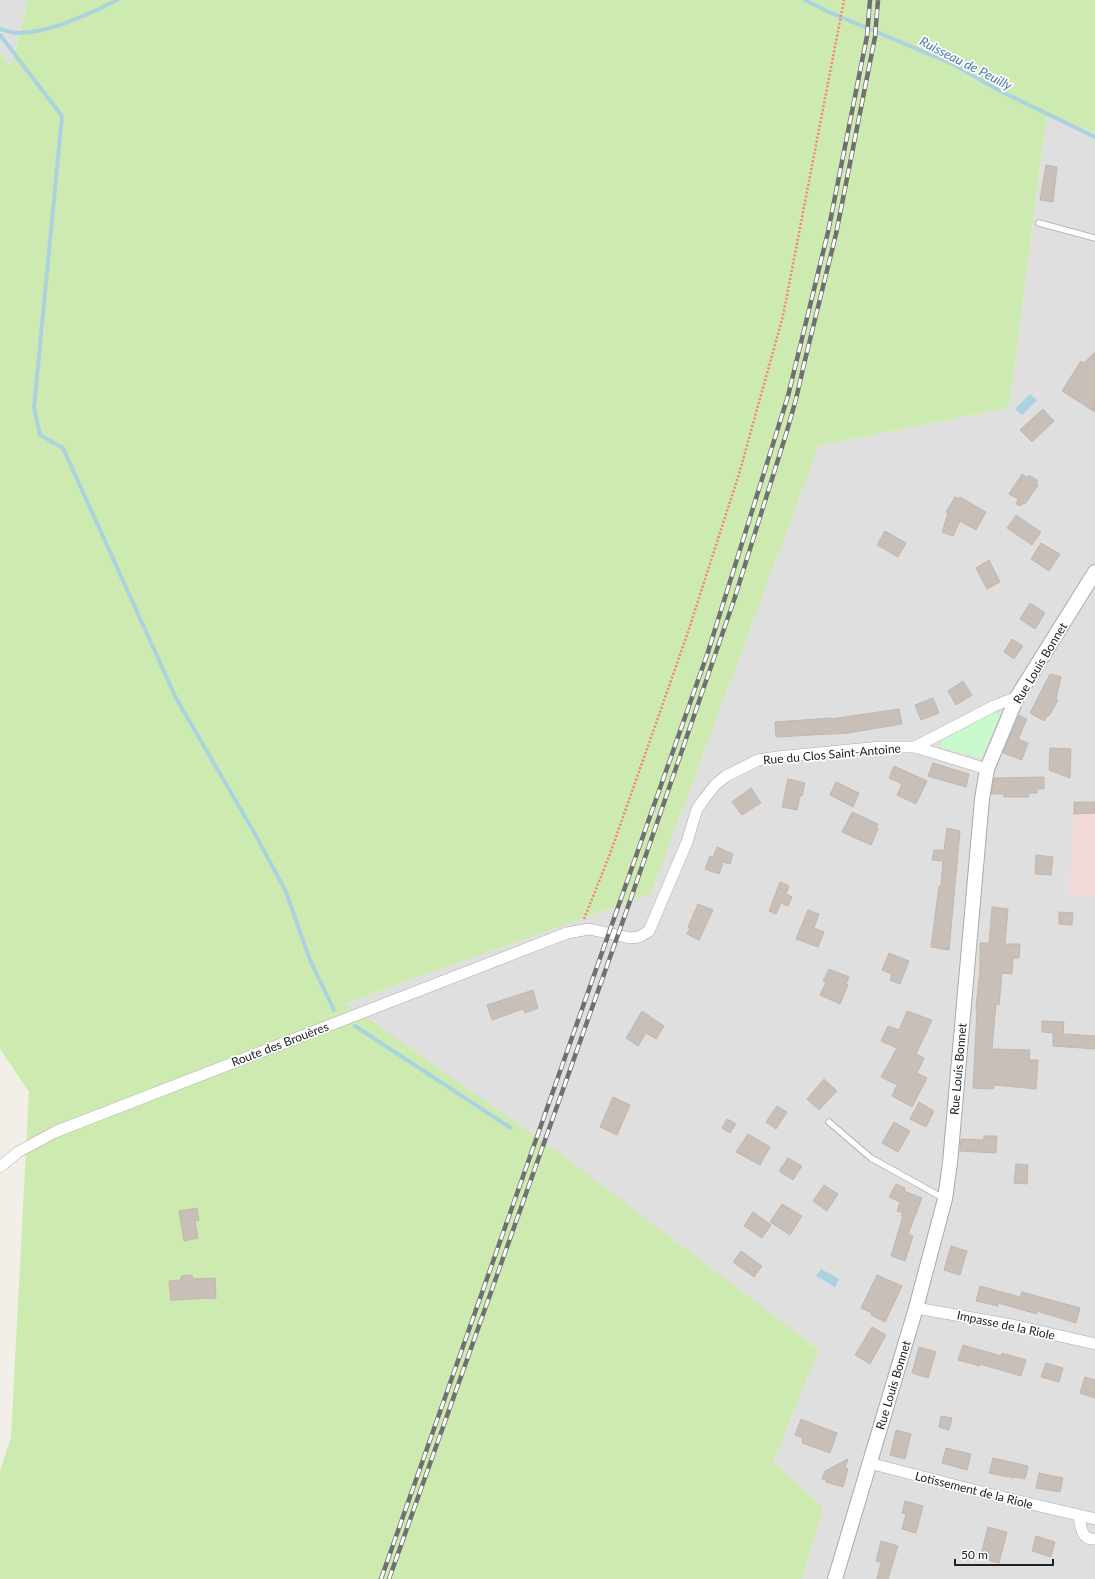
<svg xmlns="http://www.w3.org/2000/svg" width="1095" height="1579" viewBox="0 0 1095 1579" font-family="Lato,sans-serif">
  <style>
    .residential { fill: #e0dfdf }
    .commercial { fill: #f2dad9 }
    .grass { fill: #cdebb0 }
    .park { fill: #c8facc }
    .water { fill: #aad3df }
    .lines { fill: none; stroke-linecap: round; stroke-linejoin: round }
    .stream { stroke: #aad3df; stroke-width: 4 }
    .building { fill: #c7bfb8; stroke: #c4b6ab }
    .service-casing { stroke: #a9a9a9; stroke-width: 7 }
    .minor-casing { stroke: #a9a9a9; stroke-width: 12 }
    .tertiary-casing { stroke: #a9a9a9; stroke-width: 16 }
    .path { stroke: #fa8072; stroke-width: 2.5; stroke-dasharray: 2 2; stroke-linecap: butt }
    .service { stroke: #fff; stroke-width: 5.5 }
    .minor { stroke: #fff; stroke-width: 11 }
    .tertiary { stroke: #fff; stroke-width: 14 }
    .rail-casing { stroke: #707070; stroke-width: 4.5 }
    .rail { stroke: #fff; stroke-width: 3; stroke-dasharray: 9; stroke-linecap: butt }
    .labels { text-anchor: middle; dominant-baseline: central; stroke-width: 3.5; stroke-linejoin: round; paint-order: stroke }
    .street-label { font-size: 12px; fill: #222; stroke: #fff }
    .water-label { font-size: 13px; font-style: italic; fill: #4a7aab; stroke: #fff }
  </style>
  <rect width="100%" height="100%" fill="#f2efe9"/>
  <g class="residential">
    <polygon points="0,0 28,0 11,67 0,52"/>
    <polygon points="1047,113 1095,133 1095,1579 802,1579 823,1507 773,1462 819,1350 346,1003 651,894 819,446 1009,408"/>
  </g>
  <polygon class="commercial" points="1095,813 1095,896 1069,895 1074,814"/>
  <polygon class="grass" points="28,0 1095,0 1095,133 1047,113 1009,408 819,446 651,894 346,1003 565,1157 819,1350 773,1462 823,1507 802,1579 0,1579 0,1471 11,1437 29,1092 0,1049 0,52 11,67"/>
  <polygon class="park" points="991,713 997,713 1000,715 981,758 942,748 941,741"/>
  <g class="water">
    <polygon points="1030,394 1037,400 1022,415 1015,409"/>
    <polygon points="821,1269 839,1279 835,1287 816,1276"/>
  </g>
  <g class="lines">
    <g class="stream">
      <polyline points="805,0 829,12 955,65 998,90 1095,137"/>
      <path d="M0 29C6 31 12 33 18 33 48 33 90 14 117 0"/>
      <polyline points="0,35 62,116 34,408 40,435 63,448 176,698 255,834 286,892 310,960 334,1010"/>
      <polyline points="355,1026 511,1128"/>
    </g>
  </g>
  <g class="building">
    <polygon points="1046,165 1057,167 1053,202 1040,200"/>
    <polygon points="1095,352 1095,412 1062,391 1081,361 1084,363"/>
    <polygon points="1043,409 1054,421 1032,442 1020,430"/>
    <polygon points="1022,474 1028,478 1029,475 1038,481 1036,484 1038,485 1025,504 1023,503 1021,506 1016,504 1018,499 1009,494"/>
    <polygon points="955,497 959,499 960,497 986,512 976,530 960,521 953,536 942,532 948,513 946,512"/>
    <polygon points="1016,515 1041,532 1032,545 1007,528"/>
    <polygon points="885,531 906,543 898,557 877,545"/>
    <polygon points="1041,543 1060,554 1049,571 1031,559"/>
    <polygon points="989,560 1000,582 987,589 976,568"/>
    <polygon points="1030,603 1045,613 1035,629 1020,619"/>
    <polygon points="1012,639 1023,646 1014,659 1004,652"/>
    <polygon points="1050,674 1061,677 1056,699 1058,700 1049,716 1048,715 1044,721 1030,713"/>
    <polygon points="963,681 972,695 956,705 948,691"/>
    <polygon points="933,698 939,713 921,720 915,705"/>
    <polygon points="899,709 902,724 848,733 776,737 775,722 831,718 831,719"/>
    <polygon points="1019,715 1027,719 1018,739 1028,743 1022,760 1003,753"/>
    <polygon points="1050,748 1071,749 1070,778 1049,770"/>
    <polygon points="933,763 969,774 966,787 928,776"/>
    <polygon points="894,766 927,781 916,804 897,795 902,784 889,778"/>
    <polygon points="1044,777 1044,789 1037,789 1037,793 1029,793 1029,797 1004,797 1004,794 991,794 994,778"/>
    <polygon points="788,779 805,783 802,796 800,796 797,810 782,807"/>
    <polygon points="836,782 859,793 853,807 830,795"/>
    <polygon points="751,788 761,803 742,815 732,802"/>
    <polygon points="1074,802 1095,802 1095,813 1074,814"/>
    <polygon points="852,812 878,824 876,828 878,829 871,845 842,832"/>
    <polygon points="947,828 960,831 949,950 931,947 939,886 941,886 943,861 932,860 934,850 944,850"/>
    <polygon points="717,847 733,854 730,864 723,862 719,874 705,869 710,856 713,857"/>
    <polygon points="1036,855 1053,857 1051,875 1035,874"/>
    <polygon points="780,882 789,886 786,894 792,897 788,906 781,903 776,914 769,911"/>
    <polygon points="698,904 713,910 699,940 687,934 690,928 688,927"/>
    <polygon points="992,907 1008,909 1005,944 1020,944 1019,958 1013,958 1012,974 1002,973 999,1005 996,1004 992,1049 1030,1050 1029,1060 1038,1060 1036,1089 994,1085 993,1089 973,1088 977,1008 976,1007 980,969 980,943 989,943"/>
    <polygon points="808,910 819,914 814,928 824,932 818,947 796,939"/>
    <polygon points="1059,912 1073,913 1072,925 1059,924"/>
    <polygon points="889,953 909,961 900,984 890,980 892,974 882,970"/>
    <polygon points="829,969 849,977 846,984 848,985 840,1004 820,995 826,982 823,981"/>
    <polygon points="533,990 538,1008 525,1013 523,1009 492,1020 487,1005"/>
    <polygon points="642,1011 664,1026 656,1039 646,1033 638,1046 626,1038"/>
    <polygon points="907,1011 932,1020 916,1054 924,1058 917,1073 927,1078 912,1107 892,1096 897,1085 881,1077 897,1048 881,1041 888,1026 899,1030"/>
    <polygon points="1042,1021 1064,1022 1063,1034 1095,1036 1095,1049 1053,1046 1053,1033 1042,1032"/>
    <polygon points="824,1079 837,1091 819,1110 807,1099"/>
    <polygon points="613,1097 630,1105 617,1135 600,1127"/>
    <polygon points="919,1102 934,1111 926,1127 910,1119"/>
    <polygon points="777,1106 787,1112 776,1129 766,1122"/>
    <polygon points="727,1119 736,1124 730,1133 722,1128"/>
    <polygon points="894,1122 910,1131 898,1152 882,1143"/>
    <polygon points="748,1134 770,1147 760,1165 736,1152"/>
    <polygon points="984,1136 997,1136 996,1153 960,1151 961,1139 984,1140"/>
    <polygon points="788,1158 802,1166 793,1180 779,1171"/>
    <polygon points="1016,1164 1028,1165 1027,1184 1014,1183"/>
    <polygon points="896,1184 905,1188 904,1191 922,1198 908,1234 913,1236 905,1261 891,1256 903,1216 901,1216 903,1213 897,1211 900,1202 889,1197"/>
    <polygon points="824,1185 838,1194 827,1211 813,1201"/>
    <polygon points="782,1204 802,1216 790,1235 770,1222"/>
    <polygon points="197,1208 199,1220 195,1221 198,1238 184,1241 179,1211"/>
    <polygon points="753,1212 771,1225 762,1238 744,1226"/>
    <polygon points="951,1246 967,1251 960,1275 944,1270"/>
    <polygon points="741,1251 762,1266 754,1277 733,1262"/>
    <polygon points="192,1275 193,1279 215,1278 216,1298 171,1300 169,1281 181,1280 181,1276"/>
    <polygon points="877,1275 902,1286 885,1322 871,1315 872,1313 861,1308"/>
    <polygon points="980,1286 1020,1297 1022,1292 1080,1308 1076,1323 1037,1311 1037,1314 998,1303 998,1306 976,1301"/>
    <polygon points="872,1327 886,1335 870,1364 855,1355"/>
    <polygon points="963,1345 1001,1356 1002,1353 1026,1360 1021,1376 980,1364 980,1366 958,1360"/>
    <polygon points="919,1347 936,1352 928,1378 912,1373"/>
    <polygon points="1046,1363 1063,1368 1059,1382 1041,1377"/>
    <polygon points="1085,1377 1095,1380 1095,1398 1080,1393"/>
    <polygon points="941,1416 952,1418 949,1430 939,1427"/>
    <polygon points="801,1419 837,1433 830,1453 802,1443 803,1438 795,1435"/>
    <polygon points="896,1430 911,1434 905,1459 890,1455"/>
    <polygon points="946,1448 971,1454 967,1470 942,1463"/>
    <polygon points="993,1458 1028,1466 1025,1479 1014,1477 1013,1478 1007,1476 1007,1477 989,1473"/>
    <polygon points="848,1459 845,1468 848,1469 843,1487 826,1482 827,1480 822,1479 825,1471"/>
    <polygon points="1039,1473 1063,1478 1060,1492 1036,1488"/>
    <polygon points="905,1501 923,1506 916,1533 902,1529 906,1514 902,1513"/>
    <polygon points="988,1527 1007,1532 999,1563 980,1558"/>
    <polygon points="1036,1536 1055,1542 1051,1557 1032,1551"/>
    <polygon points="881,1541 898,1546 888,1579 877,1579 881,1562 876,1561"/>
  </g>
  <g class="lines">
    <g class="service-casing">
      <g id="service">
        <polyline points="1039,223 1095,238"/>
        <polyline points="829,1122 871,1158 945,1199"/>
      </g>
    </g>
    <g class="minor-casing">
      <g id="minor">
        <polyline points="915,747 994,706 1017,697"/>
        <polyline points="0,1167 18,1152 55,1132 567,933 589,929 630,938 639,937 649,931 687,842 697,809 705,798 715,785 726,776 758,760 777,757 881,747 915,747 987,769"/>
        <polyline points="916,1308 1012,1325 1095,1344"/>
        <polyline points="869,1463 989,1494 1095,1519"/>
        <path d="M1079 1516C1081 1527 1081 1540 1095 1539"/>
      </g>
    </g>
    <g class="tertiary-casing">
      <polyline id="tertiary" points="835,1579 916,1308 945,1199 950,1163 982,799 987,769 1017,697 1095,572"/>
    </g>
    <polyline class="path" points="584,919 610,854 687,635 739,474 783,316 844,0"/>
    <use href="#service" class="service"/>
    <use href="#minor" class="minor"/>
    <use href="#tertiary" class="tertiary"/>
    <g class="rail-casing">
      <g id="rail">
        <polyline points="381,1579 708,652 788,396 828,232 867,36 870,0"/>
        <polyline points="389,1579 630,901 734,600 787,431 796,399 805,360 836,234 875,37 878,0"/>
      </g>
    </g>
    <use href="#rail" class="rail"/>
  </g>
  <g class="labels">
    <g class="street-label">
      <text transform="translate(1040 663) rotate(-59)">Rue Louis Bonnet</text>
      <text transform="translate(832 754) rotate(-5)">Rue du Clos Saint-Antoine</text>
      <text transform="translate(280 1044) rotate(-21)">Route des Brouères</text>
      <text transform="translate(958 1069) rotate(-85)">Rue Louis Bonnet</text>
      <text transform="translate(1006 1325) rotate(12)">Impasse de la Riole</text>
      <text transform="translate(893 1385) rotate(-73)">Rue Louis Bonnet</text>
      <text transform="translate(974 1490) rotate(14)">Lotissement de la Riole</text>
    </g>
    <g class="water-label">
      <text transform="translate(966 63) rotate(27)">Ruisseau de Peuilly</text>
    </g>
  </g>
  <path d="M955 1559v6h98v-6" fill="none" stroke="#222222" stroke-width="2"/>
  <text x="961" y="1559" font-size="12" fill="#222222" stroke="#ffffff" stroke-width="3" paint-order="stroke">50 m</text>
</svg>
